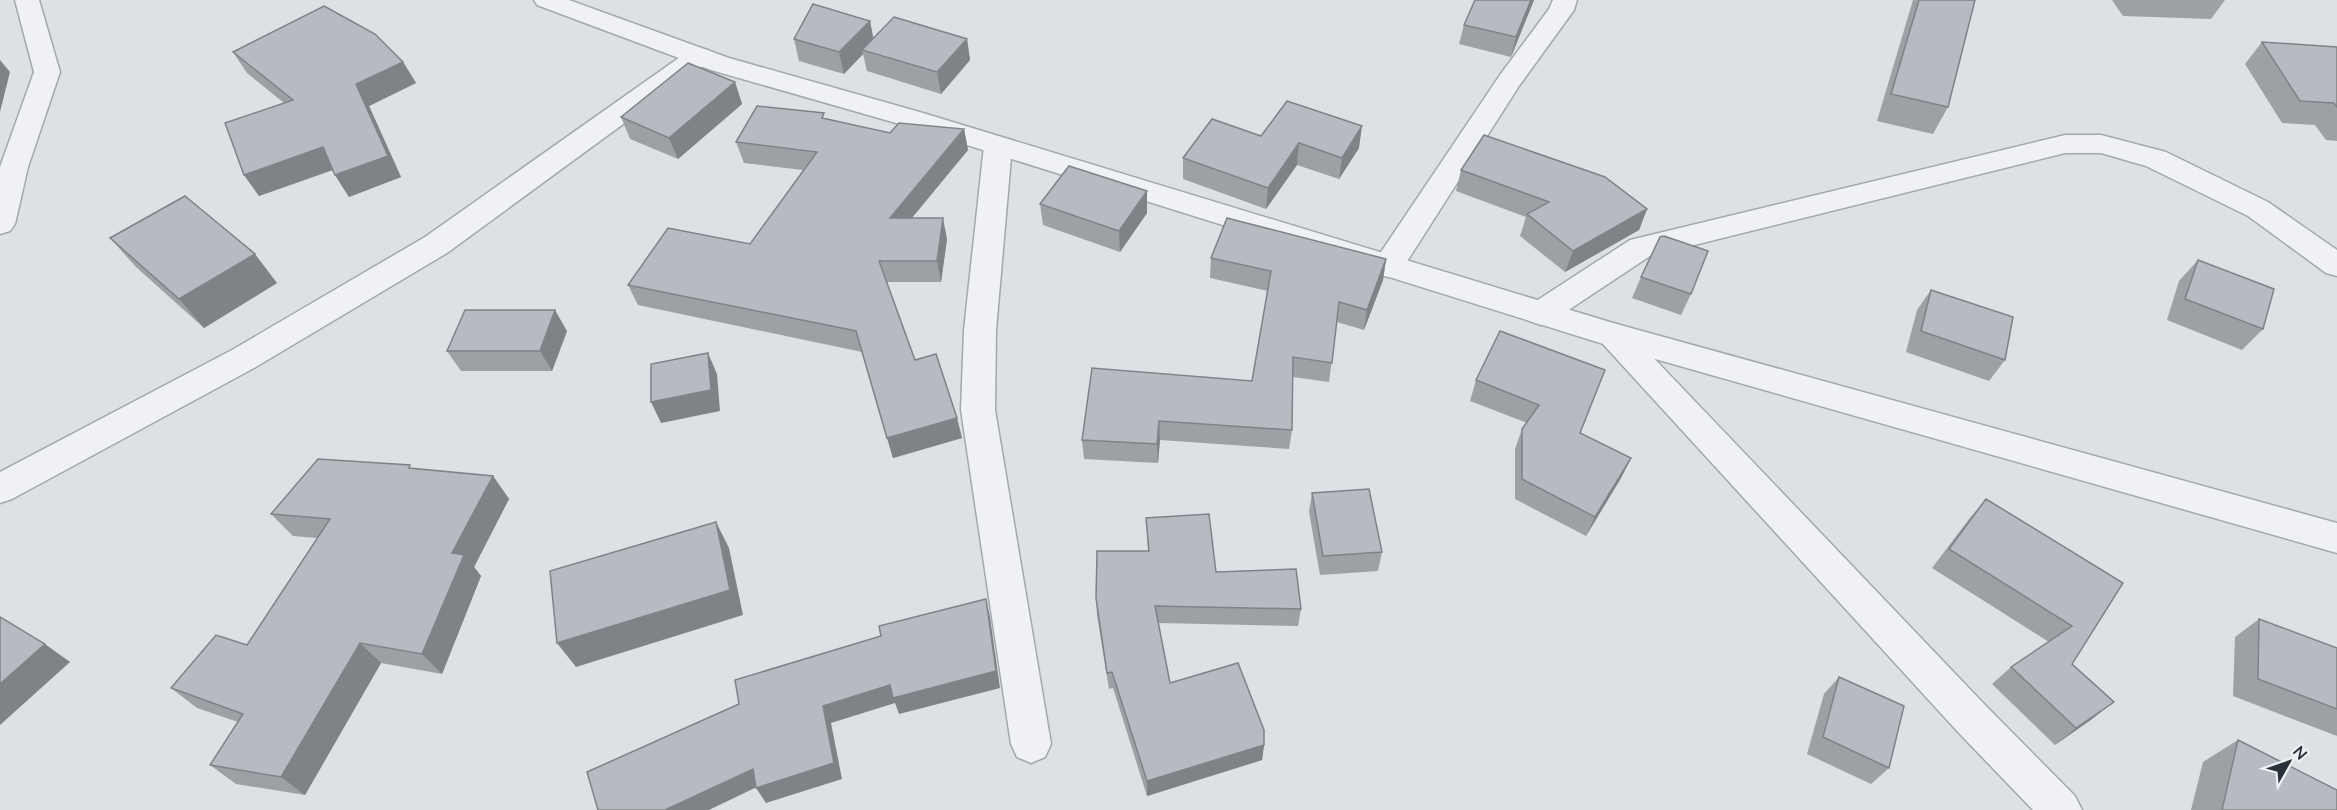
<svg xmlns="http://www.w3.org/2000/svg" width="2337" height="810" viewBox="0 0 2337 810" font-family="'Nunito Sans',sans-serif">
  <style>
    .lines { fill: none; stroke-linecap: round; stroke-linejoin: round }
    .minor-casing { stroke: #a3a8ae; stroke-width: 3 }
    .tertiary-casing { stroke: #a3a8ae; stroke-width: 3 }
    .minor { fill: #eff1f4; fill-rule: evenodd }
    .tertiary { fill: #eff1f4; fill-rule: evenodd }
    .wall { fill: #9ca1a6 }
    .shaded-wall { fill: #7f8387 }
    .building { fill: #b5bbc1; stroke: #7f8387; stroke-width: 1.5 }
  </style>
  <rect width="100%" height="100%" fill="#dde1e5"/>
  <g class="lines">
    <g class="minor-casing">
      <g id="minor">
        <polygon points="15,0 39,0 60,72 28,167 15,224 10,231 0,234 0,167 34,72"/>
        <polygon points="1553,0 1577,0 1574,10 1519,86 1399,274 1388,277 1377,274 1373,266 1377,258 1500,75 1549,9"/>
        <polygon points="699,48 708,50 712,56 708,62 447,253 254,368 12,499 0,503 0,472 232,350 425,237 690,50"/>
        <polygon points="2065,135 2101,135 2166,152 2268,202 2337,250 2337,276 2326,273 2248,216 2146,166 2101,153 2065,153 1650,256 1552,321 1541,325 1530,321 1525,313 1530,305 1630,240"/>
        <polygon points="998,137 1008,139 1012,146 996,330 995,410 1051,744 1045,757 1031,763 1017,757 1011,744 961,410 964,330 984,146 988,139"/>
        <polygon points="1613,323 1624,327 1986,706 2075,796 2082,810 2033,810 1958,732 1602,343 1597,335 1602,327"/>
      </g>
    </g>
    <g class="tertiary-casing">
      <polygon id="tertiary" points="534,0 569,0 729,58 923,113 1613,323 2337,523 2337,553 1613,347 903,125 711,70 537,5"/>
    </g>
    <use href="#minor" class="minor"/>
    <use href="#tertiary" class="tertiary"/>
  </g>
  <g class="wall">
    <polygon points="1475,0 1534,0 1511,57 1459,44 1464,25"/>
    <polygon points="1913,0 1975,0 1948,107 1933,134 1877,121"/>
    <polygon points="2112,0 2225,0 2211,19 2123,16"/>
    <polygon points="870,21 873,38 967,39 970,60 941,94 867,71 863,54 844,74 799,61 794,39"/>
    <polygon points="2262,42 2337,47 2337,141 2326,140 2315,125 2282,123 2245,64"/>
    <polygon points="233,52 403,62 416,83 369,106 401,177 349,197 335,175 333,170 259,196 244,175 284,103 247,73"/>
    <polygon points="735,82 742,104 678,159 630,139 621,117"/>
    <polygon points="825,118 890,133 964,129 968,150 912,218 947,239 941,282 887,282 915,360 957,418 962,438 893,458 862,352 638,305 628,285 750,244 803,170 744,163 736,142"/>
    <polygon points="1261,136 1359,148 1339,179 1297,165 1266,209 1183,179 1183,158"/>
    <polygon points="1461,170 1647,209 1639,230 1565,272 1520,236 1526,217 1456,191"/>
    <polygon points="1147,191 1147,213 1120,252 1043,225 1040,204"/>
    <polygon points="110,238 277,283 204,328 136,267"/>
    <polygon points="1211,258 1386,259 1383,280 1364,330 1337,322 1329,382 1293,377 1292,430 1289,449 1160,440 1158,463 1084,459 1082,440 1252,381 1268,291 1210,278"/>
    <polygon points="2198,260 2263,329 2242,350 2167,320 2179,281"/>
    <polygon points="1641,277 1691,294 1681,315 1632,298"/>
    <polygon points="1931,290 2005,360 1989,381 1906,352 1917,310"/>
    <polygon points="567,331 552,371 461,371 447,351"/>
    <polygon points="1500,331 1580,433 1631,458 1621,478 1586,536 1515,499 1515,449 1522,429 1527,423 1470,401 1476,380"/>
    <polygon points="412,468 493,476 509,499 474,567 481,576 442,674 381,663 305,795 236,784 210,765 238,722 197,708 171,688 247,645 317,538 293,536 271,514"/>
    <polygon points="1312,493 1382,552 1378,571 1320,575 1309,512"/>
    <polygon points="1986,499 2123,583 2072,664 2092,719 2055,745 1992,684 2011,667 2049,642 1932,568 1969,519"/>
    <polygon points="1146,518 1216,572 1301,609 1298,626 1158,623 1170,683 1264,745 1262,760 1147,796 1113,688 1109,689 1097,615 1096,598 1148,551"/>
    <polygon points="2259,619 2337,648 2337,736 2233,696 2235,637"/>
    <polygon points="1839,677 1889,768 1871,784 1807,754 1824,694"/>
    <polygon points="2238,740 2337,810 2191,810 2203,762"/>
  </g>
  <g class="shaded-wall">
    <polygon points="1531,0 1534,0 1511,57 1516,37"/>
    <polygon points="870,21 874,42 862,50 863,54 844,74 839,52"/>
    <polygon points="967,39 970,60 941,94 937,72"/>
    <polygon points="0,60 10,72 0,112"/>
    <polygon points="403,62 416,83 369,106 401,177 349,197 335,175 356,84"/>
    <polygon points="735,82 742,104 678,159 669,138"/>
    <polygon points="1362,126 1359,148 1339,179 1342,158"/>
    <polygon points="964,129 968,150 895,238 890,218"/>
    <polygon points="1299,143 1297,165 1266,209 1268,188"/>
    <polygon points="323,147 338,168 259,196 244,175"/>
    <polygon points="1147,191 1147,213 1120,252 1119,231"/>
    <polygon points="1647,209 1639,230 1565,272 1573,251"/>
    <polygon points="943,218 947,239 941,282 937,261"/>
    <polygon points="255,254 277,283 204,328 179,299"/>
    <polygon points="1386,259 1383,280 1364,330 1367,310"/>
    <polygon points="555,310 567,331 552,371 540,351"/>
    <polygon points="708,353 717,374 720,411 661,423 651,402"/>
    <polygon points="957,418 962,438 893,458 887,438"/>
    <polygon points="1159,421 1160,440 1158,463 1157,444"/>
    <polygon points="1631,458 1621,478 1586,536 1595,517"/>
    <polygon points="493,476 509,499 474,567 481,576 442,674 422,654 452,553"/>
    <polygon points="716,522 729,548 743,615 576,667 557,643"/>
    <polygon points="986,599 990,617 1000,688 899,714 895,703 831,723 842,779 766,803 756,788 823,706"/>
    <polygon points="360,643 381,663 305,795 281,777"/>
    <polygon points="45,644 70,662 0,725 0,684"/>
    <polygon points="2114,702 2092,719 2055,745 2076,728"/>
    <polygon points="1264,745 1262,760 1147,796 1147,781"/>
    <polygon points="753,769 763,784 709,810 665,810"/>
  </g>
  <g class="building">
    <polygon points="1475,0 1531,0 1516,37 1464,25"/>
    <polygon points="1919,0 1975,0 1948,107 1891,94"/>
    <polygon points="813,4 870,21 839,52 794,39"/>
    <polygon points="324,6 375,34 403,62 356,84 388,156 335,175 323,147 244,175 225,123 293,100 233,52"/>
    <polygon points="894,17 967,39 937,72 862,50"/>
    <polygon points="2262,42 2337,47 2337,107 2334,103 2300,101"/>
    <polygon points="688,63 735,82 669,138 621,117"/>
    <polygon points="1287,101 1362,126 1342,158 1299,143 1268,188 1183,158 1212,119 1261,136"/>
    <polygon points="757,106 824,113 822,118 890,133 899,123 964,129 890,218 943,218 937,261 879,261 915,360 936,354 957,418 887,438 856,331 628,285 668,228 750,244 817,152 736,142"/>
    <polygon points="1484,135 1605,177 1647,209 1573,251 1527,214 1549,202 1461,170"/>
    <polygon points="1069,166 1147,191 1119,231 1040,204"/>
    <polygon points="185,196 255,254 179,299 110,238"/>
    <polygon points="1227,218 1386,259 1367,310 1339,302 1332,363 1293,357 1292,430 1159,421 1157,444 1082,440 1092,368 1252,381 1271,271 1211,258"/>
    <polygon points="1664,236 1708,251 1691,294 1641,277 1660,237"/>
    <polygon points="2198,260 2274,289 2263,329 2185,299"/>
    <polygon points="1931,290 2013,317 2005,360 1921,331"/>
    <polygon points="465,310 555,310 540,351 447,351"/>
    <polygon points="1500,331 1605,370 1580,433 1631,458 1595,517 1522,479 1522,429 1539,405 1476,380"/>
    <polygon points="708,353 711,390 651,402 651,364"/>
    <polygon points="318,459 410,465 409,468 493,476 452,553 464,555 422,654 360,643 281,777 210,765 243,714 171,688 216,635 247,645 330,519 271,514"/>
    <polygon points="1369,489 1382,552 1323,556 1312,493"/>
    <polygon points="1986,499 2123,583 2072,664 2114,702 2076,728 2011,667 2072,626 1949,549"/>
    <polygon points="1209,514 1216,572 1296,569 1301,609 1155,606 1170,683 1238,663 1264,730 1264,745 1147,781 1112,672 1107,673 1096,598 1097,551 1149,551 1146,518"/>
    <polygon points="716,522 730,590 557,643 550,571"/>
    <polygon points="986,599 996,671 893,698 890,685 823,706 834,763 756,788 753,769 665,810 598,810 587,772 739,704 735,680 881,636 879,626"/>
    <polygon points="0,617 45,644 0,684"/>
    <polygon points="2259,619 2337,648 2337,709 2258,679"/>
    <polygon points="1839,677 1904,706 1889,768 1823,737"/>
    <polygon points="2238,740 2337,790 2337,810 2222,810"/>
  </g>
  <g transform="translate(2289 762) rotate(50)" stroke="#ecf0f3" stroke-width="4.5" paint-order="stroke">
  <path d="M0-4.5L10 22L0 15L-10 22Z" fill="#28303a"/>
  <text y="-9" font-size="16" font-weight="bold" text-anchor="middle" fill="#28303a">N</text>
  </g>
</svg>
